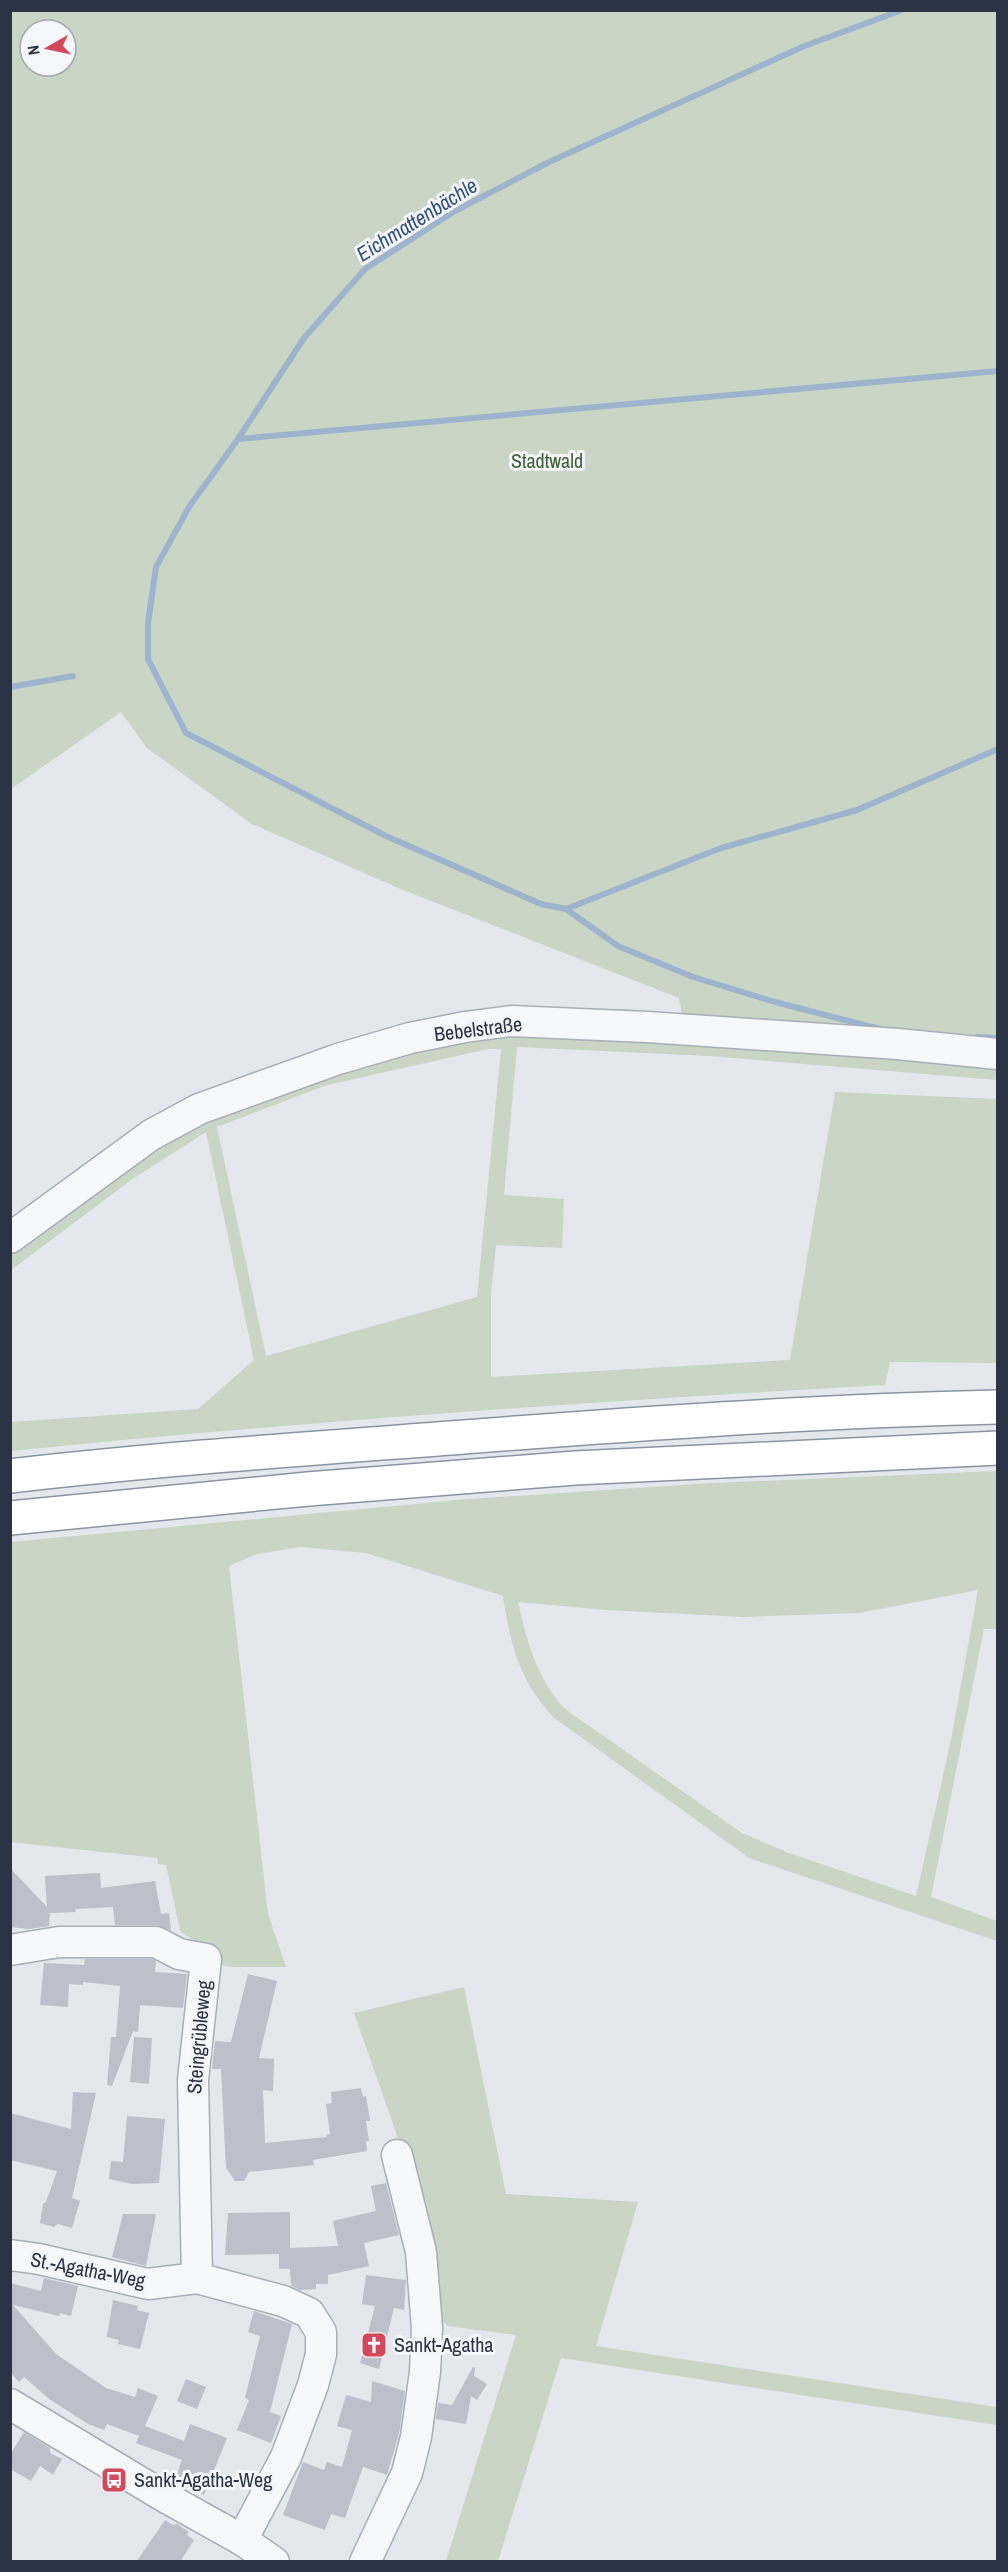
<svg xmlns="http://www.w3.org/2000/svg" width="1008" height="2572" font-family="'Archivo Narrow',sans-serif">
<rect width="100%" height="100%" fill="#e4e7ec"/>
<g fill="#c9d6c5" fill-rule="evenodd">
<path d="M11,11H997V1080L709,1056L517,1047L504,1195L564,1199L562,1248L496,1245L491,1293V1377L790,1360L835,1092L997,1099V1363L890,1362L885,1385C593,1401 301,1422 11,1451V1422L198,1409L254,1360L206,1132L131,1180L11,1270V1219L132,1130L181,1103L252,1072L347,1041L417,1020L473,1011L626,1009L682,1015L679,998L403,890L252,824L147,748L121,712L11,789ZM30,30H66V66H30ZM488,1049H501L477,1297L266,1356L217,1127L327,1085Z"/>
<path d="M997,1471V1629H984L931,1897L997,1921V1941L749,1858L553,1717C519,1680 510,1644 503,1596L366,1553L300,1547L257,1554L229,1566L268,1914L286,1967H232L217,1964C213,1958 210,1951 205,1947C197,1940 185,1937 180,1930L166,1865L158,1864L157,1858L11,1842V1542L468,1499L712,1483ZM978,1590L951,1740L916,1896L789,1853L742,1833L565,1709C537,1679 527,1642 518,1602L606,1610L743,1617L859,1613Z"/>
<polygon points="464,1987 506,2194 638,2202 596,2346 997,2407 997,2425 561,2358 498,2561 446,2561 516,2335 448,2326 439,2318 419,2198 354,2013"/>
</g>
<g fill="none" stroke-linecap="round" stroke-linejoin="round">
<g stroke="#9fb4cc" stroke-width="6">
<polyline points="902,10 802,47 549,162 455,211 365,269 304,338 238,439 189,507 156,567 148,623 148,659 186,733 386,836 541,904 566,909 721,848 857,810 998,749"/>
<polyline points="238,439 998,371"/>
<polyline points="10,687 73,676"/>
<polyline points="566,909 618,946 693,977 775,1002 880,1029"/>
<polyline points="977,1037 998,1038"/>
</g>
</g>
<g fill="#bbc0ca">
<polygon points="10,1868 47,1907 45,1876 100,1873 101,1888 155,1881 161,1914 169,1913 171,1930 156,1925 115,1925 113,1907 75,1909 76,1912 50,1913 49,1926 29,1929 10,1927"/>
<polygon points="85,1959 152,1959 156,1961 155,1972 187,1974 183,2008 140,2005 138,2032 133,2031 112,2086 107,2085 111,2037 116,2037 120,1986 83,1982 83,1985 69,1984 68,2007 40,2005 44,1963 84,1965"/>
<polygon points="248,1974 277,1981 259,2058 274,2059 273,2091 263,2090 265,2143 327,2137 326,2135 330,2134 326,2104 332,2103 331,2092 361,2088 363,2097 366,2096 370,2121 366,2121 369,2141 366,2141 367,2151 313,2160 314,2165 249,2172 244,2181 235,2181 226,2168 221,2069 212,2069 215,2041 231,2042"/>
<polygon points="134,2037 152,2038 149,2084 130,2082"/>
<polygon points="73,2092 96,2093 72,2198 80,2201 72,2228 58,2224 54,2227 40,2223 43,2204 46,2202 57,2171 10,2160 10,2113 71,2129"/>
<polygon points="127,2116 165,2119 159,2183 132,2184 109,2179 111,2161 123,2162"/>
<polygon points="386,2183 399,2235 364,2243 369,2266 328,2275 328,2284 316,2284 316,2289 300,2290 291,2286 290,2269 279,2269 279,2254 225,2255 228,2213 290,2212 290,2248 338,2246 333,2221 376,2211 371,2186"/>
<polygon points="123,2214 156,2214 146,2266 112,2257"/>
<polygon points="366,2275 406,2280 404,2310 394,2308 379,2369 360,2363 375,2306 362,2304"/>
<polygon points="44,2278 78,2286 71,2316 60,2313 59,2316 13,2305 56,2354 106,2388 135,2397 138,2388 158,2396 145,2426 184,2441 190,2424 227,2438 204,2495 174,2482 182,2460 136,2443 139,2436 107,2424 104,2430 88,2424 49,2399 24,2377 19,2382 10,2372 10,2283 41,2291"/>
<polygon points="113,2300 138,2306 137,2310 149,2313 140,2349 118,2344 119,2340 107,2337"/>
<polygon points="254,2311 292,2324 270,2412 281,2416 271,2443 237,2430 249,2400 245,2398 260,2336 248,2332"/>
<polygon points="473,2367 475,2368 474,2376 487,2384 477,2400 471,2396 466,2424 436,2419 438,2403 452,2405"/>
<polygon points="186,2379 206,2387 197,2409 177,2401"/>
<polygon points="372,2381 405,2391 399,2434 387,2475 363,2467 345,2518 331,2514 325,2530 283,2515 303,2462 324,2470 327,2462 342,2467 352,2430 337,2426 346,2395 371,2402"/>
<polygon points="24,2432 50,2448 50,2453 62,2459 53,2475 40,2466 31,2481 10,2469 10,2455"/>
<polygon points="165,2520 173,2525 177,2524 189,2532 187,2535 194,2540 180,2562 136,2562"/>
</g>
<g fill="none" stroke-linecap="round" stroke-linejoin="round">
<g stroke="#a9aeb7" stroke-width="33">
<g id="minor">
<polyline points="10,1238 151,1135 199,1109 338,1059 410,1038 465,1027 511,1021 647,1027 898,1044 998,1054"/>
<polyline points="10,1950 59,1942 156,1942 179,1954 206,1959 193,2080 197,2278"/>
<polyline points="10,2255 39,2259 148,2284 197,2278 283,2301 309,2313 321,2332 321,2354 313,2385 286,2457 242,2540"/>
<polyline points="10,2404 165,2497 242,2540 274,2562"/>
<polyline points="365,2562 407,2473 416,2437 425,2372 427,2328 421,2252 397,2155"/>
</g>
</g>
<g stroke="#8b94a3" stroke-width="36">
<g id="highway">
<path d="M10,1476C157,1459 304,1449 451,1438C633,1424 815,1411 998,1407"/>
<polyline points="10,1518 308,1489 575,1468 998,1448"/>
</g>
</g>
<use href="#minor" stroke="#f7f8fa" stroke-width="30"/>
<use href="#highway" stroke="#fff" stroke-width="33"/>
</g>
<defs>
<g id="church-square" transform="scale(1.35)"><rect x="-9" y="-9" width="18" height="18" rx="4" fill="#d1495b" stroke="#f4f6f9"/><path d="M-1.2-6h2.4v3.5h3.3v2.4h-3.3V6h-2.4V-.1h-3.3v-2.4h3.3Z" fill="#fff"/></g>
<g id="bus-square" transform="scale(1.35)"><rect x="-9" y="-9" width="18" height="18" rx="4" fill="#d1495b" stroke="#f4f6f9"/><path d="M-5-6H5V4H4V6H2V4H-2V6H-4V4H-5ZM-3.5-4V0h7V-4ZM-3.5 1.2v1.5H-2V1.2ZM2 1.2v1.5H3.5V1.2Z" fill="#fff"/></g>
</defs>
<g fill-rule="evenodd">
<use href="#church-square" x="374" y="2345"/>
<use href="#bus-square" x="114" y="2480"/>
</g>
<g text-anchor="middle" stroke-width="6" stroke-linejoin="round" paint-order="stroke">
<g font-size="20" fill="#3f6138" stroke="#f4f6f9">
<text x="547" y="468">Stadtwald</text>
</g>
<g font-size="20" fill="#2b3445" stroke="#f4f6f9">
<text transform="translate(478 1029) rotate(-7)" y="7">Bebelstraße</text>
<text transform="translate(199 2037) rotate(-85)" y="7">Steingrübleweg</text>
<text transform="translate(88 2270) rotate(11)" y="7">St.-Agatha-Weg</text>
</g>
<g font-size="20" fill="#2b3445" stroke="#f4f6f9" text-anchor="start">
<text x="394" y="2352">Sankt-Agatha</text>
<text x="134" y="2487">Sankt-Agatha-Weg</text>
</g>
<g font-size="21" font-style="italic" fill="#34527a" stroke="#f4f6f9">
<text transform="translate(417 220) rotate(-32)" y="7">Eichmattenbächle</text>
</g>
</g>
<rect width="1008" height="2572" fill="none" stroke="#2b3445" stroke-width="24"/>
<g transform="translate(48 48) rotate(261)"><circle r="28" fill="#f4f6f9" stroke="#a4a8b1" stroke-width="1.5"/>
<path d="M0-4.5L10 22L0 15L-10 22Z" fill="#d1495b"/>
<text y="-9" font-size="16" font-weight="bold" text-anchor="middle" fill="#2b3445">N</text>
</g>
</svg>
